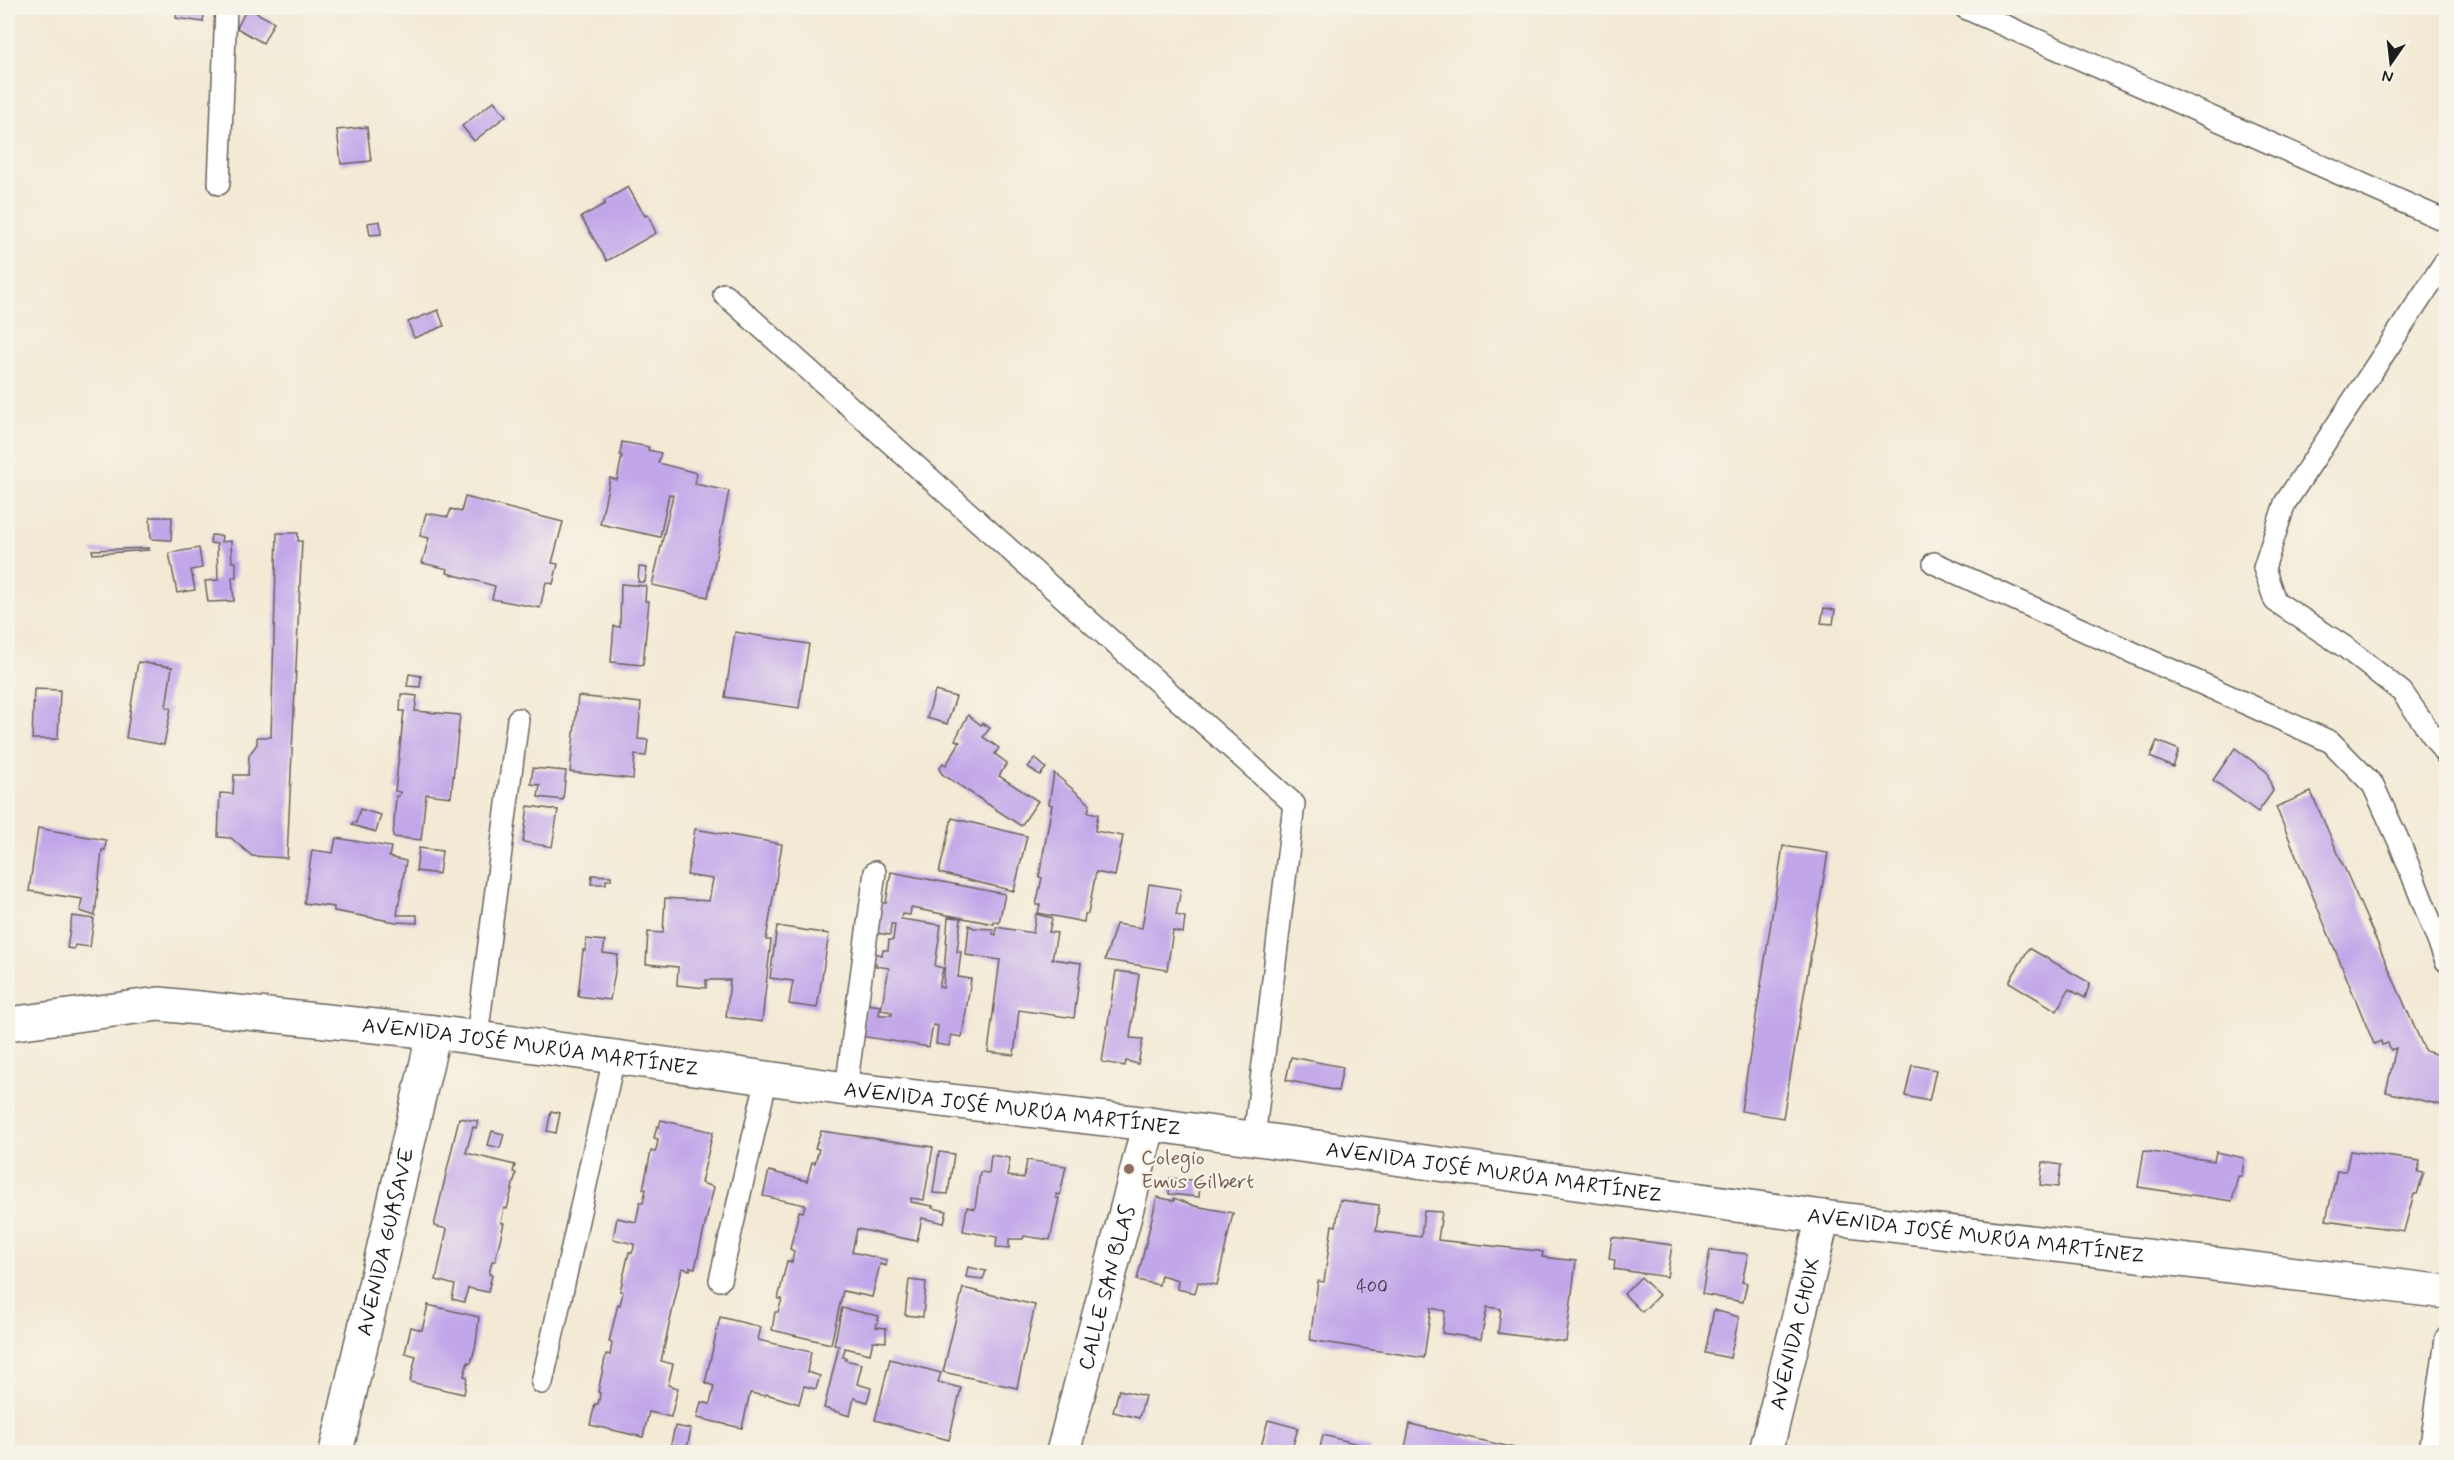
<svg xmlns="http://www.w3.org/2000/svg" width="2454" height="1460" font-family="Mynerve,sans-serif">
<rect width="100%" height="100%" fill="#f7f3e8"/>
<filter id="ink" filterUnits="userSpaceOnUse"><feTurbulence type="fractalNoise" baseFrequency=".0167" numOctaves="2"/><feDisplacementMap in="SourceGraphic" scale="12" xChannelSelector="R" yChannelSelector="G"/><feConvolveMatrix kernelMatrix="1 2 1 2 8 2 1 2 1" color-interpolation-filters="sRGB"/></filter>
<filter id="wash" filterUnits="userSpaceOnUse"><feTurbulence type="fractalNoise" baseFrequency=".008" numOctaves="4" result="noise"/><feDisplacementMap in="SourceGraphic" scale="24" xChannelSelector="R" yChannelSelector="G"/><feGaussianBlur stdDeviation="1.35" result="paint"/><feColorMatrix in="noise" values="0 0 0 0 0 0 0 0 0 0 0 0 0 0 0 0 0 1.4 0 .05"/><feComposite in="paint" operator="in"/></filter>
<g filter="url(#wash)">
<rect width="100%" height="100%" fill="#f3ead5"/>
<g id="blocks">
<g fill="#c1a6e9">
<polygon points="178,8 205,8 203,22 176,18"/>
<polygon points="247,8 274,22 263,43 237,28"/>
<polygon points="494,101 506,116 474,141 462,126"/>
<polygon points="367,127 371,161 341,164 337,130"/>
<polygon points="628,187 645,216 648,215 656,233 607,261 581,217 605,204 604,201"/>
<polygon points="380,221 381,234 370,235 368,223"/>
<polygon points="438,310 444,326 414,338 408,322"/>
<polygon points="622,442 649,447 648,450 661,453 658,463 697,473 695,484 729,491 708,597 652,585 673,495 669,494 660,537 600,524 610,478 617,480 622,456 620,455"/>
<polygon points="465,497 563,522 552,563 558,564 553,584 546,582 540,608 492,599 495,586 447,573 448,569 422,563 429,538 420,536 426,513 448,517 451,509 461,512"/>
<polygon points="150,517 172,517 171,540 151,539"/>
<polygon points="277,533 298,533 298,541 302,541 287,858 252,856 231,838 218,837 220,793 233,794 234,775 248,775 249,755 257,744 257,737 271,737"/>
<polygon points="211,535 222,536 221,542 231,541 232,562 236,562 236,577 232,577 234,601 208,602 205,581 218,580 217,544 210,543"/>
<polygon points="149,548 149,550 93,554 92,550"/>
<polygon points="199,548 202,568 191,570 195,590 177,593 169,553"/>
<polygon points="639,567 647,568 645,582 638,582"/>
<polygon points="621,584 646,586 645,601 649,601 643,665 611,662 614,626 620,627"/>
<polygon points="1824,608 1835,610 1833,624 1821,623"/>
<polygon points="735,632 809,644 799,708 725,697"/>
<polygon points="138,662 172,667 166,707 171,708 164,745 126,738"/>
<polygon points="409,674 421,676 420,687 407,686"/>
<polygon points="34,689 60,690 58,739 32,739"/>
<polygon points="935,691 956,697 947,724 927,718"/>
<polygon points="401,694 417,696 415,711 460,715 451,797 426,794 421,840 393,837 396,796 399,796 400,792 395,791 404,711 400,711"/>
<polygon points="578,696 641,703 638,739 648,740 646,756 635,755 633,779 570,772"/>
<polygon points="968,715 981,725 982,723 990,728 983,737 999,748 995,754 1007,763 999,776 1038,801 1021,826 942,774 939,769 943,763 946,765 960,742 955,740"/>
<polygon points="2157,741 2179,750 2173,767 2150,757"/>
<polygon points="2235,748 2267,772 2273,791 2258,812 2213,780"/>
<polygon points="1035,758 1046,768 1040,775 1028,767"/>
<polygon points="533,768 566,771 563,800 538,797 540,785 531,784"/>
<polygon points="1054,773 1090,804 1088,812 1098,814 1095,831 1123,836 1115,876 1096,872 1088,914 1085,914 1084,922 1038,913 1040,905 1036,905 1042,878 1039,877 1052,805 1049,804"/>
<polygon points="2311,792 2425,1051 2446,1057 2446,1106 2386,1092 2396,1048 2391,1050 2388,1043 2382,1045 2381,1041 2374,1044 2276,807"/>
<polygon points="528,806 558,810 552,847 523,842"/>
<polygon points="360,809 381,815 376,832 352,825 353,822 356,823"/>
<polygon points="952,818 1027,836 1014,891 939,873"/>
<polygon points="38,828 106,840 105,850 102,850 95,916 80,911 82,899 29,891"/>
<polygon points="695,829 782,844 766,940 771,940 762,1022 726,1017 730,980 706,980 706,988 677,985 678,967 646,964 648,932 663,933 665,898 709,901 713,879 687,875"/>
<polygon points="336,838 391,847 389,857 406,861 397,915 417,915 417,923 396,922 334,911 334,907 304,903 312,850 333,853"/>
<polygon points="1783,846 1828,853 1783,1118 1741,1111"/>
<polygon points="419,848 442,851 439,874 416,871"/>
<polygon points="891,872 1005,894 999,923 994,921 994,924 911,908 910,915 902,914 901,919 941,925 935,966 943,968 939,987 943,988 948,917 961,918 957,952 961,952 958,977 971,979 962,1037 951,1035 949,1046 936,1044 938,1026 933,1025 929,1047 860,1036 867,1004 880,1006 879,1015 892,1015 892,1012 881,1010 889,968 876,966 876,963 871,963 873,953 882,955 883,950 888,950 889,940 893,940 895,924 891,924 890,935 876,933 881,902 886,903"/>
<polygon points="592,875 611,876 611,880 606,880 606,884 591,884"/>
<polygon points="1149,884 1181,889 1176,915 1185,917 1183,933 1173,931 1167,970 1105,960 1116,924 1142,928"/>
<polygon points="1036,914 1052,918 1049,932 1057,933 1052,959 1081,963 1074,1018 1019,1010 1014,1055 988,1052 1000,960 966,955 969,925 974,928 993,929 993,934 996,935 996,927 1033,933"/>
<polygon points="72,916 94,919 90,947 75,945 74,949 67,948"/>
<polygon points="777,926 829,934 817,1008 789,1004 793,981 770,978"/>
<polygon points="586,939 605,941 603,953 618,955 610,1000 578,996 583,950 585,951"/>
<polygon points="2029,948 2090,983 2085,998 2069,989 2057,1011 2009,982"/>
<polygon points="1116,971 1139,974 1130,1038 1143,1039 1138,1064 1126,1061 1125,1066 1102,1062"/>
<polygon points="1291,1057 1343,1067 1338,1091 1286,1080"/>
<polygon points="1912,1065 1936,1070 1929,1101 1905,1096"/>
<polygon points="551,1111 560,1113 556,1133 547,1131"/>
<polygon points="459,1118 478,1121 476,1128 473,1127 466,1153 515,1165 513,1172 516,1173 507,1209 504,1208 501,1223 504,1223 495,1261 492,1261 489,1274 492,1275 488,1292 468,1288 464,1302 452,1299 455,1285 436,1280 447,1229 434,1226"/>
<polygon points="661,1120 713,1132 701,1183 714,1187 695,1268 690,1267 690,1270 682,1268 661,1361 673,1364 668,1385 678,1388 671,1417 649,1412 643,1437 590,1425 595,1404 598,1404 599,1400 600,1393 598,1392 606,1354 610,1355 612,1343 609,1342 618,1304 620,1305 623,1292 620,1291 629,1252 632,1253 634,1248 634,1244 613,1239 617,1218 636,1222 640,1202 643,1203 646,1189 643,1189 651,1151 655,1152 657,1146 658,1139 654,1138 657,1126 659,1127"/>
<polygon points="492,1131 504,1134 500,1148 488,1145"/>
<polygon points="821,1131 933,1147 924,1200 911,1198 911,1202 933,1206 932,1208 947,1211 944,1223 922,1218 917,1241 857,1229 852,1252 887,1260 886,1266 880,1264 872,1297 843,1291 831,1344 772,1330 775,1312 778,1312 782,1299 778,1299 787,1261 792,1262 794,1251 790,1249 799,1211 803,1212 805,1205 763,1196 769,1171 807,1181 812,1162 815,1163 819,1149 815,1148"/>
<polygon points="2144,1151 2214,1161 2216,1152 2244,1158 2242,1176 2238,1176 2232,1201 2138,1187"/>
<polygon points="2350,1151 2420,1161 2418,1172 2424,1173 2417,1194 2414,1194 2404,1231 2326,1220 2337,1171 2346,1171"/>
<polygon points="939,1152 954,1154 948,1194 933,1193"/>
<polygon points="991,1155 1010,1158 1007,1176 1024,1178 1027,1160 1066,1166 1060,1195 1056,1194 1056,1198 1059,1198 1050,1240 1024,1236 1023,1239 1009,1239 1009,1248 996,1247 997,1237 963,1231 967,1207 975,1209 980,1172 989,1173"/>
<polygon points="2043,1162 2061,1165 2058,1187 2040,1185"/>
<polygon points="1170,1178 1200,1181 1199,1197 1169,1194"/>
<polygon points="1157,1197 1174,1201 1174,1198 1195,1206 1233,1213 1217,1285 1198,1282 1195,1293 1177,1289 1178,1280 1161,1275 1159,1285 1137,1280"/>
<polygon points="1340,1200 1379,1205 1376,1231 1421,1237 1424,1211 1442,1212 1438,1240 1538,1251 1543,1252 1542,1257 1576,1261 1566,1342 1498,1333 1501,1309 1487,1307 1481,1339 1442,1333 1445,1311 1431,1308 1424,1358 1310,1340 1318,1281 1324,1282 1332,1225 1336,1226"/>
<polygon points="1612,1237 1672,1245 1667,1277 1614,1269 1615,1260 1609,1259"/>
<polygon points="1710,1250 1748,1254 1742,1282 1747,1283 1743,1302 1702,1294"/>
<polygon points="968,1267 986,1271 983,1279 966,1277"/>
<polygon points="1641,1277 1659,1295 1642,1312 1624,1294"/>
<polygon points="909,1280 926,1282 923,1317 905,1315"/>
<polygon points="963,1288 1035,1305 1017,1388 943,1372"/>
<polygon points="428,1305 479,1317 476,1344 471,1363 468,1362 464,1376 467,1377 464,1394 410,1382 416,1356 405,1353 411,1327 422,1330"/>
<polygon points="842,1308 879,1316 876,1327 886,1328 886,1342 873,1341 870,1354 845,1348 843,1357 846,1358 845,1360 862,1364 857,1384 871,1388 867,1402 854,1398 850,1416 824,1408 839,1346 834,1345"/>
<polygon points="1714,1310 1739,1317 1730,1358 1705,1353"/>
<polygon points="720,1317 761,1327 758,1340 811,1352 807,1372 820,1376 816,1389 804,1386 799,1404 766,1394 765,1396 750,1393 742,1428 697,1418 701,1402 710,1404 714,1386 705,1383"/>
<polygon points="890,1359 941,1373 938,1382 961,1388 949,1440 875,1420"/>
<polygon points="1119,1390 1145,1396 1139,1418 1113,1412"/>
<polygon points="1268,1420 1298,1428 1291,1452 1261,1447"/>
<polygon points="1410,1424 1515,1448 1514,1452 1404,1452"/>
<polygon points="675,1426 691,1429 687,1448 671,1444"/>
<polygon points="1323,1435 1370,1447 1369,1452 1319,1452"/>
</g>
</g>
</g>
<g filter="url(#ink)">
<use href="#blocks" fill-opacity="0" stroke="#67645d" stroke-width="1.5"/>
<g fill="none" stroke-linecap="round" stroke-linejoin="round">
<g stroke="#67645d" stroke-width="24">
<g id="lane">
<polyline points="1965,8 2446,221"/>
<polyline points="219,184 226,8"/>
<polyline points="2446,260 2285,503 2264,568 2275,601 2345,647 2402,692 2446,755"/>
<polyline points="724,294 1294,804 1254,1139"/>
<polyline points="1934,563 2331,742 2373,785 2400,844 2446,961"/>
<polyline points="477,1037 518,719"/>
<polyline points="846,1089 875,872"/>
<polyline points="720,1280 767,1077"/>
<polyline points="542,1383 614,1058"/>
<polyline points="2430,1452 2446,1339"/>
</g>
</g>
<g stroke="#67645d" stroke-width="36">
<g id="street">
<path id="s1" d="M336,1452L434,1032"/>
<path id="s2" d="M1063,1452L1149,1124"/>
</g>
</g>
<g stroke="#67645d" stroke-width="36">
<g id="secondary">
<path id="s3" d="M8,1024L159,1004L434,1032L846,1089L1149,1124L1823,1217L2446,1292"/>
<path id="s4" d="M1766,1452L1823,1217"/>
</g>
</g>
<use href="#lane" stroke="#fff" stroke-width="21"/>
<use href="#street" stroke="#fff" stroke-width="33"/>
<use href="#secondary" stroke="#fff" stroke-width="33"/>
</g>
</g>
<circle fill="#8d6e63" stroke="#f7f3e8" stroke-width="2" cx="1129" cy="1169" r="6"/>
<g text-anchor="middle" stroke-width="4.5" stroke-linejoin="round" paint-order="stroke">
<g font-size="18" fill="#453e4f">
<text x="1372" y="1292">400</text>
</g>
<g font-size="21" fill="#1c1c1c" stroke="#f7f3e8">
<text dy="7" stroke="none"><textPath href="#s3" startOffset="526">AVENIDA JOSÉ MURÚA MARTÍNEZ</textPath></text>
<text dy="7" stroke="none"><textPath href="#s3" startOffset="1012">AVENIDA JOSÉ MURÚA MARTÍNEZ</textPath></text>
<text dy="7" stroke="none"><textPath href="#s3" startOffset="1498">AVENIDA JOSÉ MURÚA MARTÍNEZ</textPath></text>
<text dy="7" stroke="none"><textPath href="#s3" startOffset="1984">AVENIDA JOSÉ MURÚA MARTÍNEZ</textPath></text>
<text dy="7" stroke="none"><textPath href="#s1" startOffset="216">AVENIDA GUASAVE</textPath></text>
<text dy="7" stroke="none"><textPath href="#s2" startOffset="170">CALLE SAN BLAS</textPath></text>
<text dy="7" stroke="none"><textPath href="#s4" startOffset="122">AVENIDA CHOIX</textPath></text>
</g>
<g font-size="21" fill="#785e54" stroke="#f7f3e8" text-anchor="start">
<text x="1141" y="1164">Colegio<tspan x="1141" dy="24">Emus Gilbert</tspan></text>
</g>
</g>
<rect width="2454" height="1460" fill="none" stroke="#f7f3e8" stroke-width="30"/>
<g transform="translate(2391 63) rotate(194)" stroke="#f7f3e8" stroke-width="4.5" paint-order="stroke">
<path d="M0-4.5L10 22L0 15L-10 22Z" fill="#1c1c1c"/>
<text y="-9" font-size="16" font-weight="bold" text-anchor="middle" fill="#1c1c1c">N</text>
</g>
</svg>
